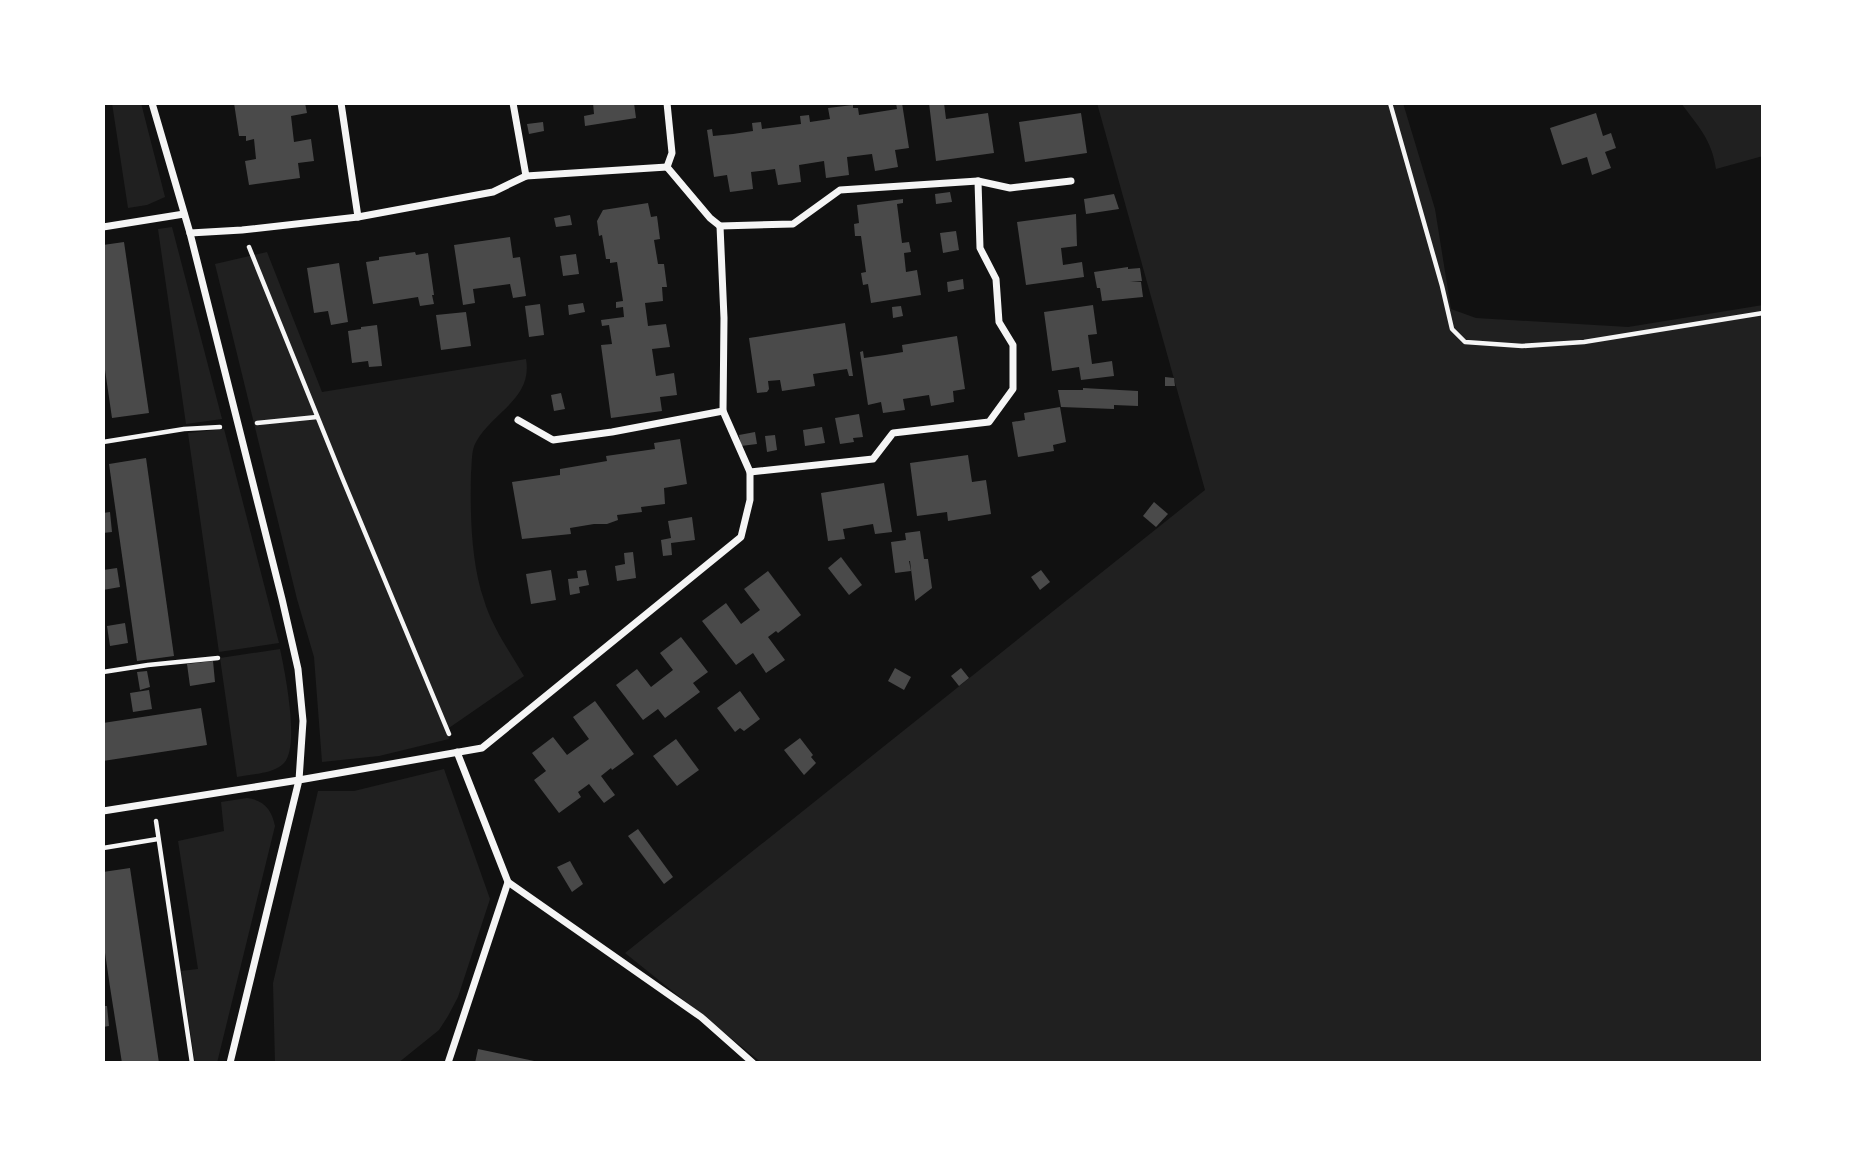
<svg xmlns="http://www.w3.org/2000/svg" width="1866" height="1166" font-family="'Roboto Condensed',sans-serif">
<rect width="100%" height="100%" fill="#111"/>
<g fill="#202020">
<polygon points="112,103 141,103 165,197 147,205 128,208"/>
<polygon points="1097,103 1403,103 1435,209 1451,309 1476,318 1628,327 1763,305 1763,1063 762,1063 625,953 1205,490"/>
<path d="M1681,103H1763V156L1716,169C1712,140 1698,126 1681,103Z"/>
<polygon points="172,227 222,419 186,424 158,229"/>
<path d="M267,252L322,392L526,359C533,399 493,411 476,442C471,450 472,464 471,473C470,513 471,563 484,600C492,627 510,652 524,676L446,730L449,739L379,756L322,762L314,657L297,599L215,264Z"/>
<polygon points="224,429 279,643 219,652 188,433"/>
<path d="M280,649C285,672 300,746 284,763C274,774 251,774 237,777L220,658Z"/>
<polygon points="444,769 490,899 458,997 448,1016 439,1030 398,1063 275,1063 273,983 318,791 354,791"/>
<path d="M247,798C264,800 272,810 275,826L217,1063H195L181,971L198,969L178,841L224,831L221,802Z"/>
</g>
<g fill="#4a4a4a">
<polygon points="234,103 305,103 307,113 291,116 294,142 311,139 314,161 298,163 300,178 249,185 245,161 256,159 254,139 246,141 246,136 239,136"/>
<polygon points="593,103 634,103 636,118 585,126 584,116 594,114"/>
<polygon points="896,103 902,103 909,148 895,150 898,167 875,171 872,154 847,157 849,175 826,178 824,161 799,165 801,182 778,185 775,169 751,172 753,189 730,192 727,175 714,177 707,130 712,129 713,136 733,134 753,131 752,123 761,122 762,129 801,124 800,116 809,115 810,122 830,119 828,108 853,105 853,108 858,108 859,115 897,109"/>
<polygon points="929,103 944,103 946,119 988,113 994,153 936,161"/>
<polygon points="1081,113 1087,153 1025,162 1019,122"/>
<polygon points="1596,113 1603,136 1611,133 1616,148 1605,152 1611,168 1592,175 1587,157 1562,165 1550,128"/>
<polygon points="543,122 544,131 529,134 527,124"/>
<polygon points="950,192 952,202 936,204 935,194"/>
<polygon points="1114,194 1119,209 1086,214 1084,199"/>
<polygon points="903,199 903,203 897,204 902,243 909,242 911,252 904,253 906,272 917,270 921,295 871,303 868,284 863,285 861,273 866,272 861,236 855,236 854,224 859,223 857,205"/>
<polygon points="648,203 651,217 657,216 660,239 654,240 658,264 664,264 667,287 662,287 663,301 645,303 648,326 666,324 670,347 652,349 656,376 674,373 677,395 660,397 662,411 611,418 601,345 612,344 609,325 602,326 601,320 624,317 623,307 616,308 616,302 623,301 617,262 610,263 610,259 606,259 602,235 599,236 597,221 603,210"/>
<polygon points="1076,214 1077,246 1061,248 1063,265 1082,262 1084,277 1026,285 1017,222"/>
<polygon points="570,215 572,225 556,227 554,218"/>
<polygon points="956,231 959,250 943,253 940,233"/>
<polygon points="510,237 513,258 520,257 526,296 513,298 510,284 473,289 475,303 463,305 454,245"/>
<polygon points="124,242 149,413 112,418 103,356 103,245"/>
<polygon points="415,252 416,255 428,253 434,295 432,295 434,304 420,306 418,297 373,304 366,262 379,260 379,257"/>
<polygon points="576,254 579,274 563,276 560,256"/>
<polygon points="339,263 348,322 331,325 328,311 314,313 307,268"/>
<polygon points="1128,267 1128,269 1140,268 1142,281 1130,282 1141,282 1143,297 1102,301 1100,288 1097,288 1094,272"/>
<polygon points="963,279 964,289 948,292 947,282"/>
<polygon points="583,303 585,312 569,315 568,305"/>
<polygon points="540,304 544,335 529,337 525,306"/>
<polygon points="1093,305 1097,334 1088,335 1092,364 1112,361 1114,376 1081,380 1079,367 1052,371 1044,312"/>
<polygon points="901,306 903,316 893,318 892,307"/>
<polygon points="466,312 471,346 441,350 436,315"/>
<polygon points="845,323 853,376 849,376 847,369 813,374 815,386 782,391 780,380 768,381 769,389 767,392 757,393 749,338"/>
<polygon points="377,325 382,366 369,367 368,361 352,363 348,331 361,329 361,327"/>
<polygon points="957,336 965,389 953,391 954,402 931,406 929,395 903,399 905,410 883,413 881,402 868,405 860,352 863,351 864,358 885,355 903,352 902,345"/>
<polygon points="1165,377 1174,378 1175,386 1165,386"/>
<polygon points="1083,388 1138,391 1138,406 1114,405 1114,409 1061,407 1058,390 1083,390"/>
<polygon points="561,393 565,409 554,411 551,395"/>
<polygon points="1060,407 1066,442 1053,445 1054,451 1018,457 1012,422 1025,420 1024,413"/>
<polygon points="859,414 863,437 853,438 854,442 840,444 835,418"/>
<polygon points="822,427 825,443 805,446 803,430"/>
<polygon points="755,432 757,444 741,446 739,435"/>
<polygon points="775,435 777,450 767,452 765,436"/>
<polygon points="680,439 687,484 664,488 665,504 641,507 642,512 617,515 618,520 607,524 594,524 570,528 571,534 522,539 512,482 560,475 560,469 607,461 606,456 655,449 654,443"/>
<polygon points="968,455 972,482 986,480 991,514 948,521 947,512 917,516 910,463"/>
<polygon points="146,458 174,656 137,661 109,464"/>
<polygon points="884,483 892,532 875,534 873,524 843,529 845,539 828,541 821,493"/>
<polygon points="1154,502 1168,514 1156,527 1143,516"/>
<polygon points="110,512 112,532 103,533 103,513"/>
<polygon points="692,517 695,540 671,543 672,555 663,556 661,540 671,538 668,521"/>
<polygon points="920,531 924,559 928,559 932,588 915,601 910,561 909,561 911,571 895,573 891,542 906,540 905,533"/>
<polygon points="633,552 636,578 617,581 615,566 625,564 624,553"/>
<polygon points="841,557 862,585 849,595 828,568"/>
<polygon points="117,568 120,587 103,590 103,570"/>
<polygon points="551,570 556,600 531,604 526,574"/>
<polygon points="586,570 589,585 579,587 580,593 570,595 568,579 578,578 577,571"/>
<polygon points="1041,570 1050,582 1040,590 1031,577"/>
<polygon points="768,571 801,615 778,633 776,631 768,637 785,660 766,673 753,653 736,665 702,621 726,603 741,624 760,610 744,589"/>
<polygon points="125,623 128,643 110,646 107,626"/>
<polygon points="681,637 708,672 693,683 700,692 665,718 658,709 643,720 616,685 637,669 651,687 673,670 660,653"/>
<polygon points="213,661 215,682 190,686 187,664"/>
<polygon points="895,668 911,677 904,690 888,681"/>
<polygon points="961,668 969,678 959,686 951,676"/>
<polygon points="147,671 150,687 140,690 137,672"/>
<polygon points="149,690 152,709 133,712 130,693"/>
<polygon points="740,691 760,719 744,731 740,728 735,732 717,708"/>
<polygon points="595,701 634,754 612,770 611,768 601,776 615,795 604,803 589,784 578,792 581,797 559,813 534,780 546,771 532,753 553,737 567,755 589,739 573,717"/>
<polygon points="201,708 207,745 103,761 103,723"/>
<polygon points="800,738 813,755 811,757 816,763 804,775 784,750"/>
<polygon points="676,739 699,770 677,786 653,756"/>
<polygon points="638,829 673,877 664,884 628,836"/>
<polygon points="570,861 583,884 572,892 557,867"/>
<polygon points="130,868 147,981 159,1063 122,1063 110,987 103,939 103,872"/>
<polygon points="103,1006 107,1006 109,1026 103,1027"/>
<polygon points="478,1049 539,1062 538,1063 475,1063"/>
</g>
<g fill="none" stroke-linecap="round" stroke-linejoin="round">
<g stroke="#f5f5f5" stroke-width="4.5">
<polyline points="1390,103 1442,286 1452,329 1465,342 1522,346 1584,342 1763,313"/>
<polyline points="249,247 341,475 449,734"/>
<polyline points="257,423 317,417"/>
<polyline points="103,442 184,429 220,427"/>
<polyline points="103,672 148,665 218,658"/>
<polyline points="156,821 192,1063"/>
<polyline points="103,848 158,839"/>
</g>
<g stroke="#f5f5f5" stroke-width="7">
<polyline points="341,103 358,217"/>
<polyline points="513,103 526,176 667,167"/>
<polyline points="667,167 710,218 720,226 793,224 840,190 978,181 1010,188 1071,181"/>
<polyline points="667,167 672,153 667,103"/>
<polyline points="103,227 184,214"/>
<polyline points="190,233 242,230 358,217 493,192 526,176"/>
<polyline points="518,420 553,440 612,432 723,411"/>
<polyline points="750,472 873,459 893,433 989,422 1013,389 1013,345 999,322 996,279 980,248 978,181"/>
<polyline points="457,752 508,882 701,1017 753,1063"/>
<polyline points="103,811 299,780 303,721 298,669 282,599 190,233 152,103"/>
<polyline points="230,1063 299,780 482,748 741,537 750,500 750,472 723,411 724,318 720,226"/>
<polyline points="448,1063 508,882"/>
</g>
</g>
<rect width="1866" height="1166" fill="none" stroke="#ffffff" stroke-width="210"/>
</svg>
